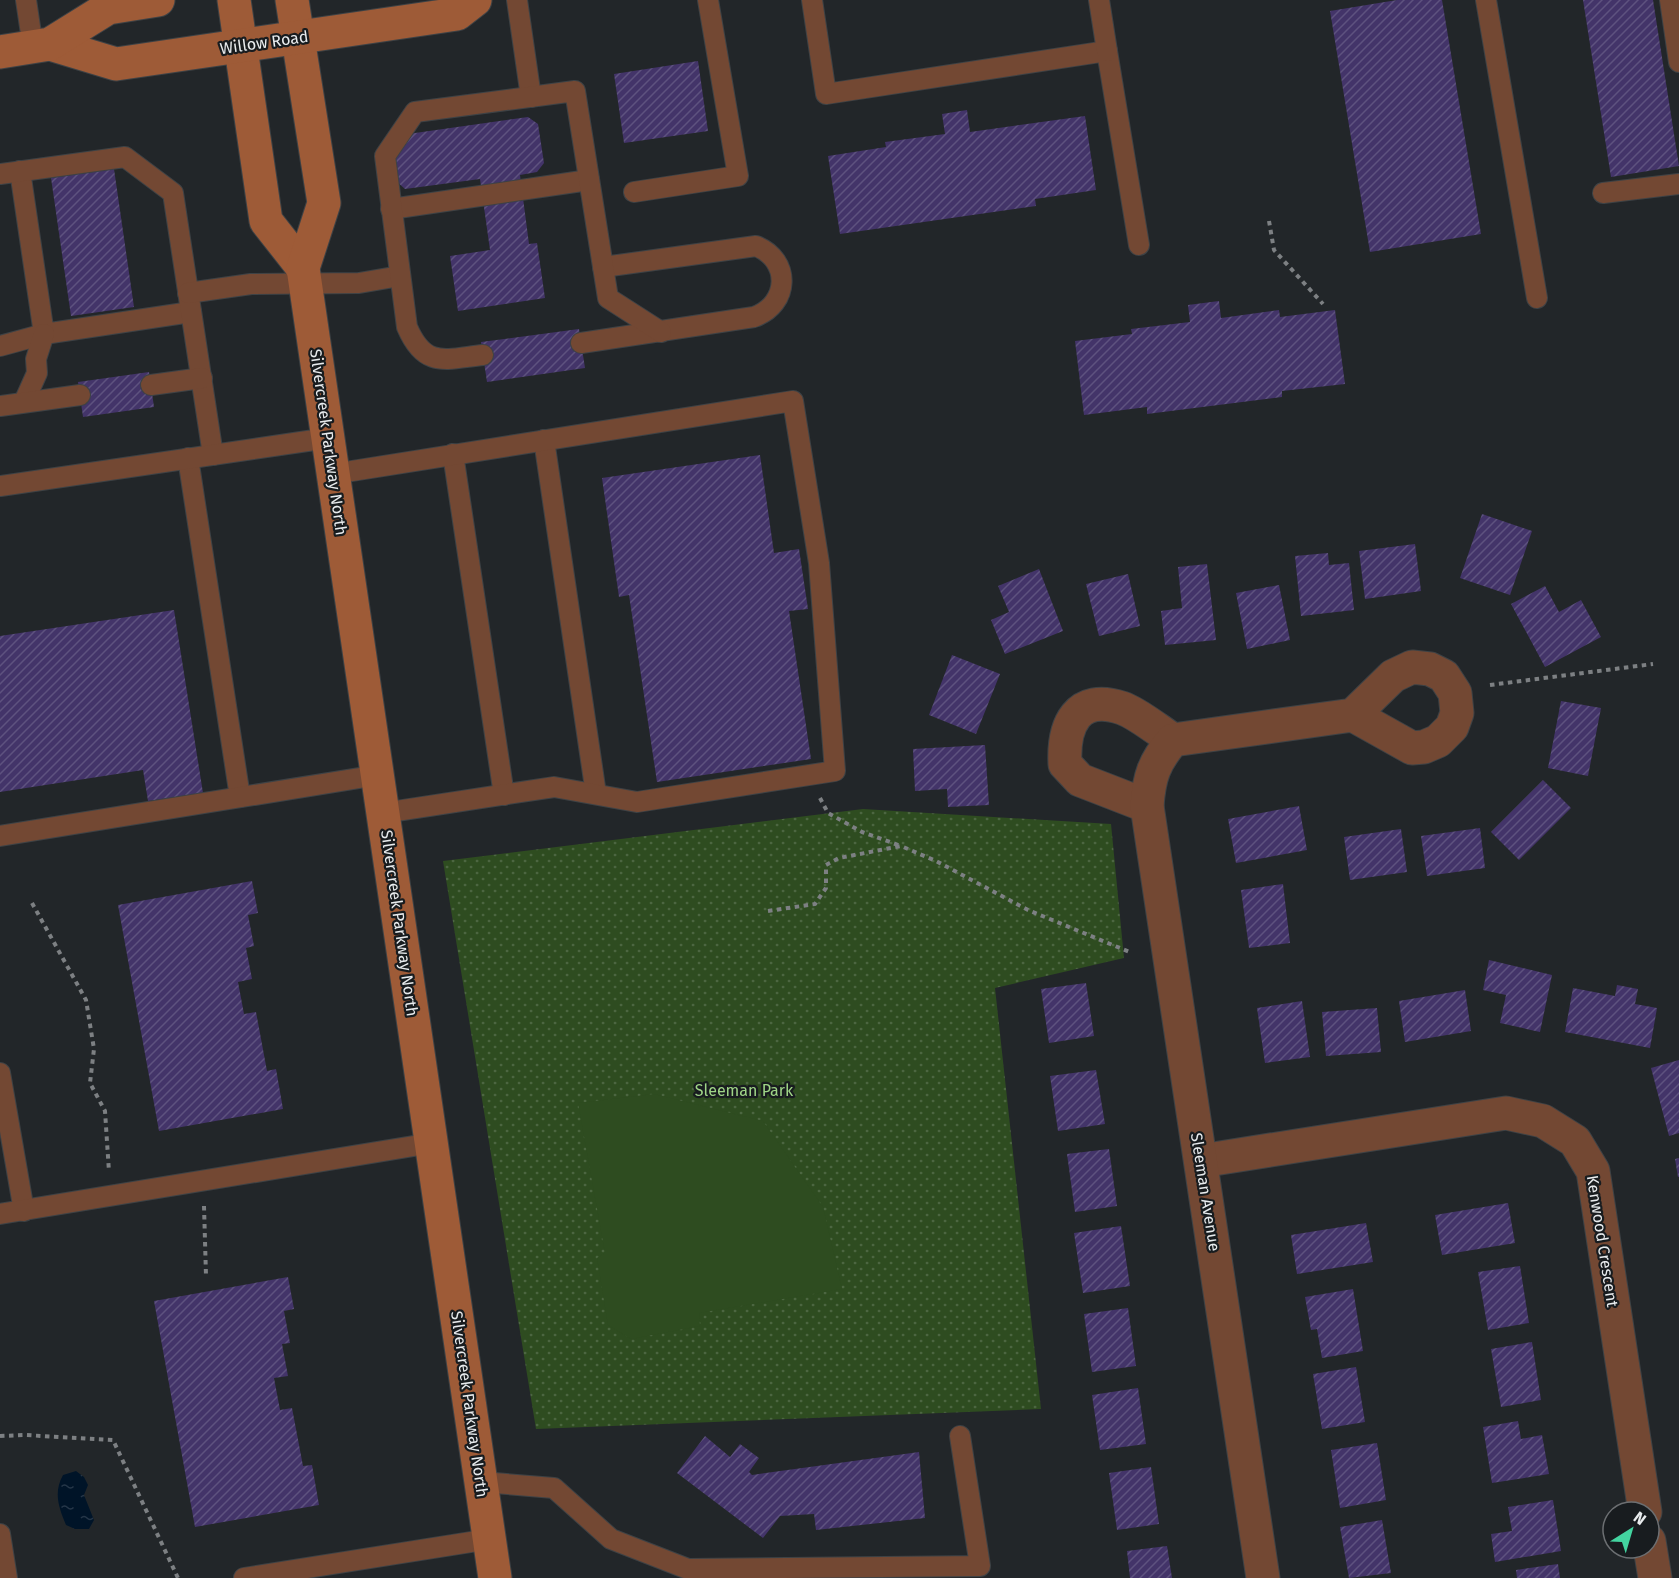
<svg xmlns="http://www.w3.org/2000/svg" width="1679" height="1578" font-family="'Fira Sans',sans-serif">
<defs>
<pattern id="park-dots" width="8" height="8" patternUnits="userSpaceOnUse" patternTransform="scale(1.5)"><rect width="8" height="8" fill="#2e4c20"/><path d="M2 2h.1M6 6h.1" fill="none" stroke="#4c6641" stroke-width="1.8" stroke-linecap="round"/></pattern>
<pattern id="water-ripples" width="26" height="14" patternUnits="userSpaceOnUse" patternTransform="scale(1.5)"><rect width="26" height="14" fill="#001428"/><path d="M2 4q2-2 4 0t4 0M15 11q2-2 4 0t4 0" fill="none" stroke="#253648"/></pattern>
<pattern id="building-hatch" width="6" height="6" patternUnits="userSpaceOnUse" patternTransform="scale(1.5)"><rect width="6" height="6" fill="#433469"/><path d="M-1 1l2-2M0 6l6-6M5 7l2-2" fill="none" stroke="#5e527f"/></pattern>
</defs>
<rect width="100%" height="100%" fill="#222629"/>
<polygon fill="url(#park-dots)" points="863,809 1111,824 1124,958 995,988 1041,1409 536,1429 443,861"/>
<polygon fill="#2e4c20" points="654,1094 763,1121 823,1207 842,1289 699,1313 700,1326 631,1339 608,1325 597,1258 605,1253 578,1103"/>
<path fill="url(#water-ripples)" d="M76,1471L84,1477L88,1485L84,1495L94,1520L89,1529H75L66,1525C59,1508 53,1493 63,1475Z"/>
<g fill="url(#building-hatch)">
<polygon points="1397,0 1442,0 1481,234 1370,252 1330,11"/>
<polygon points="1583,0 1653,0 1679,166 1611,177"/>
<polygon points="698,61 708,131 624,143 614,74"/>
<polygon points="967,110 970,132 1085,116 1096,190 1035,199 1036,206 840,234 828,156 886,147 885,142 945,134 942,114"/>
<polygon points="528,117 538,124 544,163 537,172 520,175 529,244 537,243 545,298 458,311 450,256 490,250 480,179 405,189 396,181 391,150 401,135"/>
<polygon points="114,169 134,307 71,316 51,178"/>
<polygon points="1219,301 1221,318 1279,310 1280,317 1335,310 1345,384 1282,391 1282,397 1147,414 1147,407 1084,415 1075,341 1132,334 1131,329 1190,322 1188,305"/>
<polygon points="579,329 585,368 487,382 481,342"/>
<polygon points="149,372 154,407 83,417 78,382"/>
<polygon points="760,455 774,553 799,549 808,609 789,611 811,759 657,782 629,595 619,597 602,478"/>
<polygon points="1482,514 1532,531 1510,595 1460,578"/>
<polygon points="1415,544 1421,591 1365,599 1359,551"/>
<polygon points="1328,553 1329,565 1349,563 1354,610 1301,616 1295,556"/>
<polygon points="1207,564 1216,640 1165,645 1161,611 1182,608 1178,567"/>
<polygon points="1039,569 1063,631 1005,654 991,620 1009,612 998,586"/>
<polygon points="1128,574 1140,626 1099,636 1086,584"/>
<polygon points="1279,585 1290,640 1247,649 1236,593"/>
<polygon points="1545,586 1559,612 1581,600 1601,637 1545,667 1511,604"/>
<polygon points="174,610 203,793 148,801 143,770 0,792 0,636"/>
<polygon points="952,655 1000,674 976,734 929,715"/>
<polygon points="1561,701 1601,708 1588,776 1548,768"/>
<polygon points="985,745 989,805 948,807 947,789 915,791 913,749"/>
<polygon points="1543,780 1571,808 1519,860 1491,832"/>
<polygon points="1299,806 1307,850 1236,863 1228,819"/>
<polygon points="1480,828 1485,868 1427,876 1421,836"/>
<polygon points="1401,829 1407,872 1350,880 1344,837"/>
<polygon points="252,881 258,913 248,915 254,946 246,948 252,979 238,982 244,1014 256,1012 267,1071 276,1069 283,1109 159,1131 118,905"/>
<polygon points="1283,884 1290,943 1249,948 1241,890"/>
<polygon points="1489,960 1552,975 1540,1032 1500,1023 1506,995 1483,990"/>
<polygon points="1086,983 1094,1036 1049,1043 1041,989"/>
<polygon points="1617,985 1638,989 1635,1004 1657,1008 1650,1048 1565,1032 1573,988 1615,996"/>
<polygon points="1465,990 1471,1031 1405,1042 1399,1001"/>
<polygon points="1302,1001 1310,1057 1265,1063 1257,1008"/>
<polygon points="1377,1008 1381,1052 1326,1056 1322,1012"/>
<polygon points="1679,1060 1679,1133 1669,1136 1651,1068"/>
<polygon points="1096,1070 1105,1124 1058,1131 1050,1076"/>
<polygon points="1109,1149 1117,1206 1075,1212 1067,1154"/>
<polygon points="1679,1158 1679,1177 1678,1177 1675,1159"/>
<polygon points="1508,1203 1515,1243 1442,1255 1435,1215"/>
<polygon points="1366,1223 1373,1262 1297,1274 1291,1235"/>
<polygon points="1121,1226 1130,1286 1083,1293 1074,1233"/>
<polygon points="1520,1266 1529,1323 1488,1330 1478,1272"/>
<polygon points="288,1277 294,1309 284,1311 290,1343 282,1344 288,1376 274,1378 280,1410 292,1408 303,1466 312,1465 319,1505 195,1527 154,1301"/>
<polygon points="1353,1289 1363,1351 1322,1358 1317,1329 1311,1330 1305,1297"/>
<polygon points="1128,1308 1136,1366 1092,1372 1084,1314"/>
<polygon points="1532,1342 1541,1400 1501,1407 1491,1349"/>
<polygon points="1356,1367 1365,1422 1322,1429 1313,1374"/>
<polygon points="1138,1388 1146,1444 1100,1450 1092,1395"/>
<polygon points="1518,1421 1521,1439 1542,1435 1549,1474 1492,1483 1483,1427"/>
<polygon points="705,1436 730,1457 740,1444 759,1458 749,1472 752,1475 919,1452 925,1518 816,1530 814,1514 780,1516 763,1538 677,1473"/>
<polygon points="1377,1443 1386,1500 1340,1508 1331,1450"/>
<polygon points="1151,1467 1159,1524 1117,1530 1109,1473"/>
<polygon points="1553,1500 1561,1551 1495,1562 1491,1534 1512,1531 1508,1507"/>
<polygon points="1382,1520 1391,1573 1349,1578 1340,1527"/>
<polygon points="1167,1546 1172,1578 1130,1578 1127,1551"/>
<polygon points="1558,1564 1560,1578 1517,1578 1516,1570"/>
</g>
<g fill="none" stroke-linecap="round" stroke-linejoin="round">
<g stroke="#3e4245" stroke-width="22">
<g id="service">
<polyline points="26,0 33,47"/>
<polyline points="517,0 531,97"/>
<polyline points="812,0 826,94 1107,51 1139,245"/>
<polyline points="1099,0 1107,51"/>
<polyline points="1486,0 1537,298"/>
<polyline points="1670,0 1679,62"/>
<polyline points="20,171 44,334 191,312"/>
<polyline points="0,174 125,157 173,193 213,455"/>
<polyline points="634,192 738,176 708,0"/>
<polyline points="1603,193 1679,184"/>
<polyline points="391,209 589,180"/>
<polyline points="188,293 251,284 359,283 400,276"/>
<path d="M581,343L754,317C790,304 791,260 756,246L603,267"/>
<polyline points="0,346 44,334"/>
<path d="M483,355C445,359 425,369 407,327L385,156L415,112L575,91L608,298L661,332"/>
<polyline points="151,385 202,378"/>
<polyline points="24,402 37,373 36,359 44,334"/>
<polyline points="0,406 80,395"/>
<polyline points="544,440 596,794"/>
<polyline points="453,454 504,795"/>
<polyline points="188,458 240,797"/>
<polyline points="333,474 793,401 819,563 835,771 637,802 554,787 383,813"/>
<polyline points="0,486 328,438"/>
<polyline points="0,836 378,775"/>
<polyline points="0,1073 24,1211"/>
<polyline points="0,1214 432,1143"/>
<polyline points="482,1482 554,1488 611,1539 688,1569 980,1566 960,1436"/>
<polyline points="0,1534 7,1578"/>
<polyline points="244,1578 490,1539"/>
</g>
</g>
<g stroke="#3e4245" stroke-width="35">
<g id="minor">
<path d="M1147,806L1080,780L1065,764C1063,725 1077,693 1122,708C1137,713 1159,731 1173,740"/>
<polyline points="1201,1161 1506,1113 1543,1121 1575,1141 1593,1171 1645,1512"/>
<polyline points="1649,1541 1655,1578"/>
<path d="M1263,1578L1147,806C1149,777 1154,762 1173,740L1353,715L1393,676L1412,667L1430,669L1444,676L1455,693L1457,713L1452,727L1438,741L1424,747L1412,748L1353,715"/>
</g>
</g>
<g stroke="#3e4245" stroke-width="35">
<g id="secondary">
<polyline points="234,0 266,221 303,268"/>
<polyline points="292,0 324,203 303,268 495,1578"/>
<polyline points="50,44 116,64 457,14 475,0"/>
<polyline points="0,52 50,44 108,8 158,0"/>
</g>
</g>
<g stroke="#7d8083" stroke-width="4" stroke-dasharray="4.5 4.5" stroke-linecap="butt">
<polyline points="1269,221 1274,250 1323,304"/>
<polyline points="1490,685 1653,664"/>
<polyline points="820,798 828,813 862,832 901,846"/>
<polyline points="32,903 86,1000 94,1049 90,1083 105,1111 109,1172"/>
<polyline points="768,911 815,904 826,888 826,865 839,858 901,846 936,861 1028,910 1132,953"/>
<polyline points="204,1206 206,1276"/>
<polyline points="0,1436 25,1435 113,1440 178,1578"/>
</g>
<use href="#service" stroke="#734833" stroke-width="20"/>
<use href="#minor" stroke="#734833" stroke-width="33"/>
<use href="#secondary" stroke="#9e5b37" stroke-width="33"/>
</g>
<g text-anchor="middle" stroke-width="4.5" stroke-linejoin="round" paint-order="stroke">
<g font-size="16" fill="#e9ecee" stroke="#181c1f">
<text transform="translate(264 42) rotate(-8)" y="6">Willow Road</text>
<text transform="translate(329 442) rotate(82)" y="6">Silvercreek Parkway North</text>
<text transform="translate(400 923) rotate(82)" y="6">Silvercreek Parkway North</text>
<text transform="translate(1206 1192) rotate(81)" y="6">Sleeman Avenue</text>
<text transform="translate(1603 1241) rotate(81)" y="6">Kenwood Crescent</text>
<text transform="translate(470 1404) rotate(82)" y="6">Silvercreek Parkway North</text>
</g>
<g font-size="16" fill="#9fd587" stroke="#181c1f">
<text x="744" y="1096">Sleeman Park</text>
</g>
</g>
<g transform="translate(1631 1530) rotate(37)"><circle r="28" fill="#181c1f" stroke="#6c6f72" stroke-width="1.5"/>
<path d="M0-4.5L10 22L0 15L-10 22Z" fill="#43d4a0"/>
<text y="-9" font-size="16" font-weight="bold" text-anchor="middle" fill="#e9ecee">N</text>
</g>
</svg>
